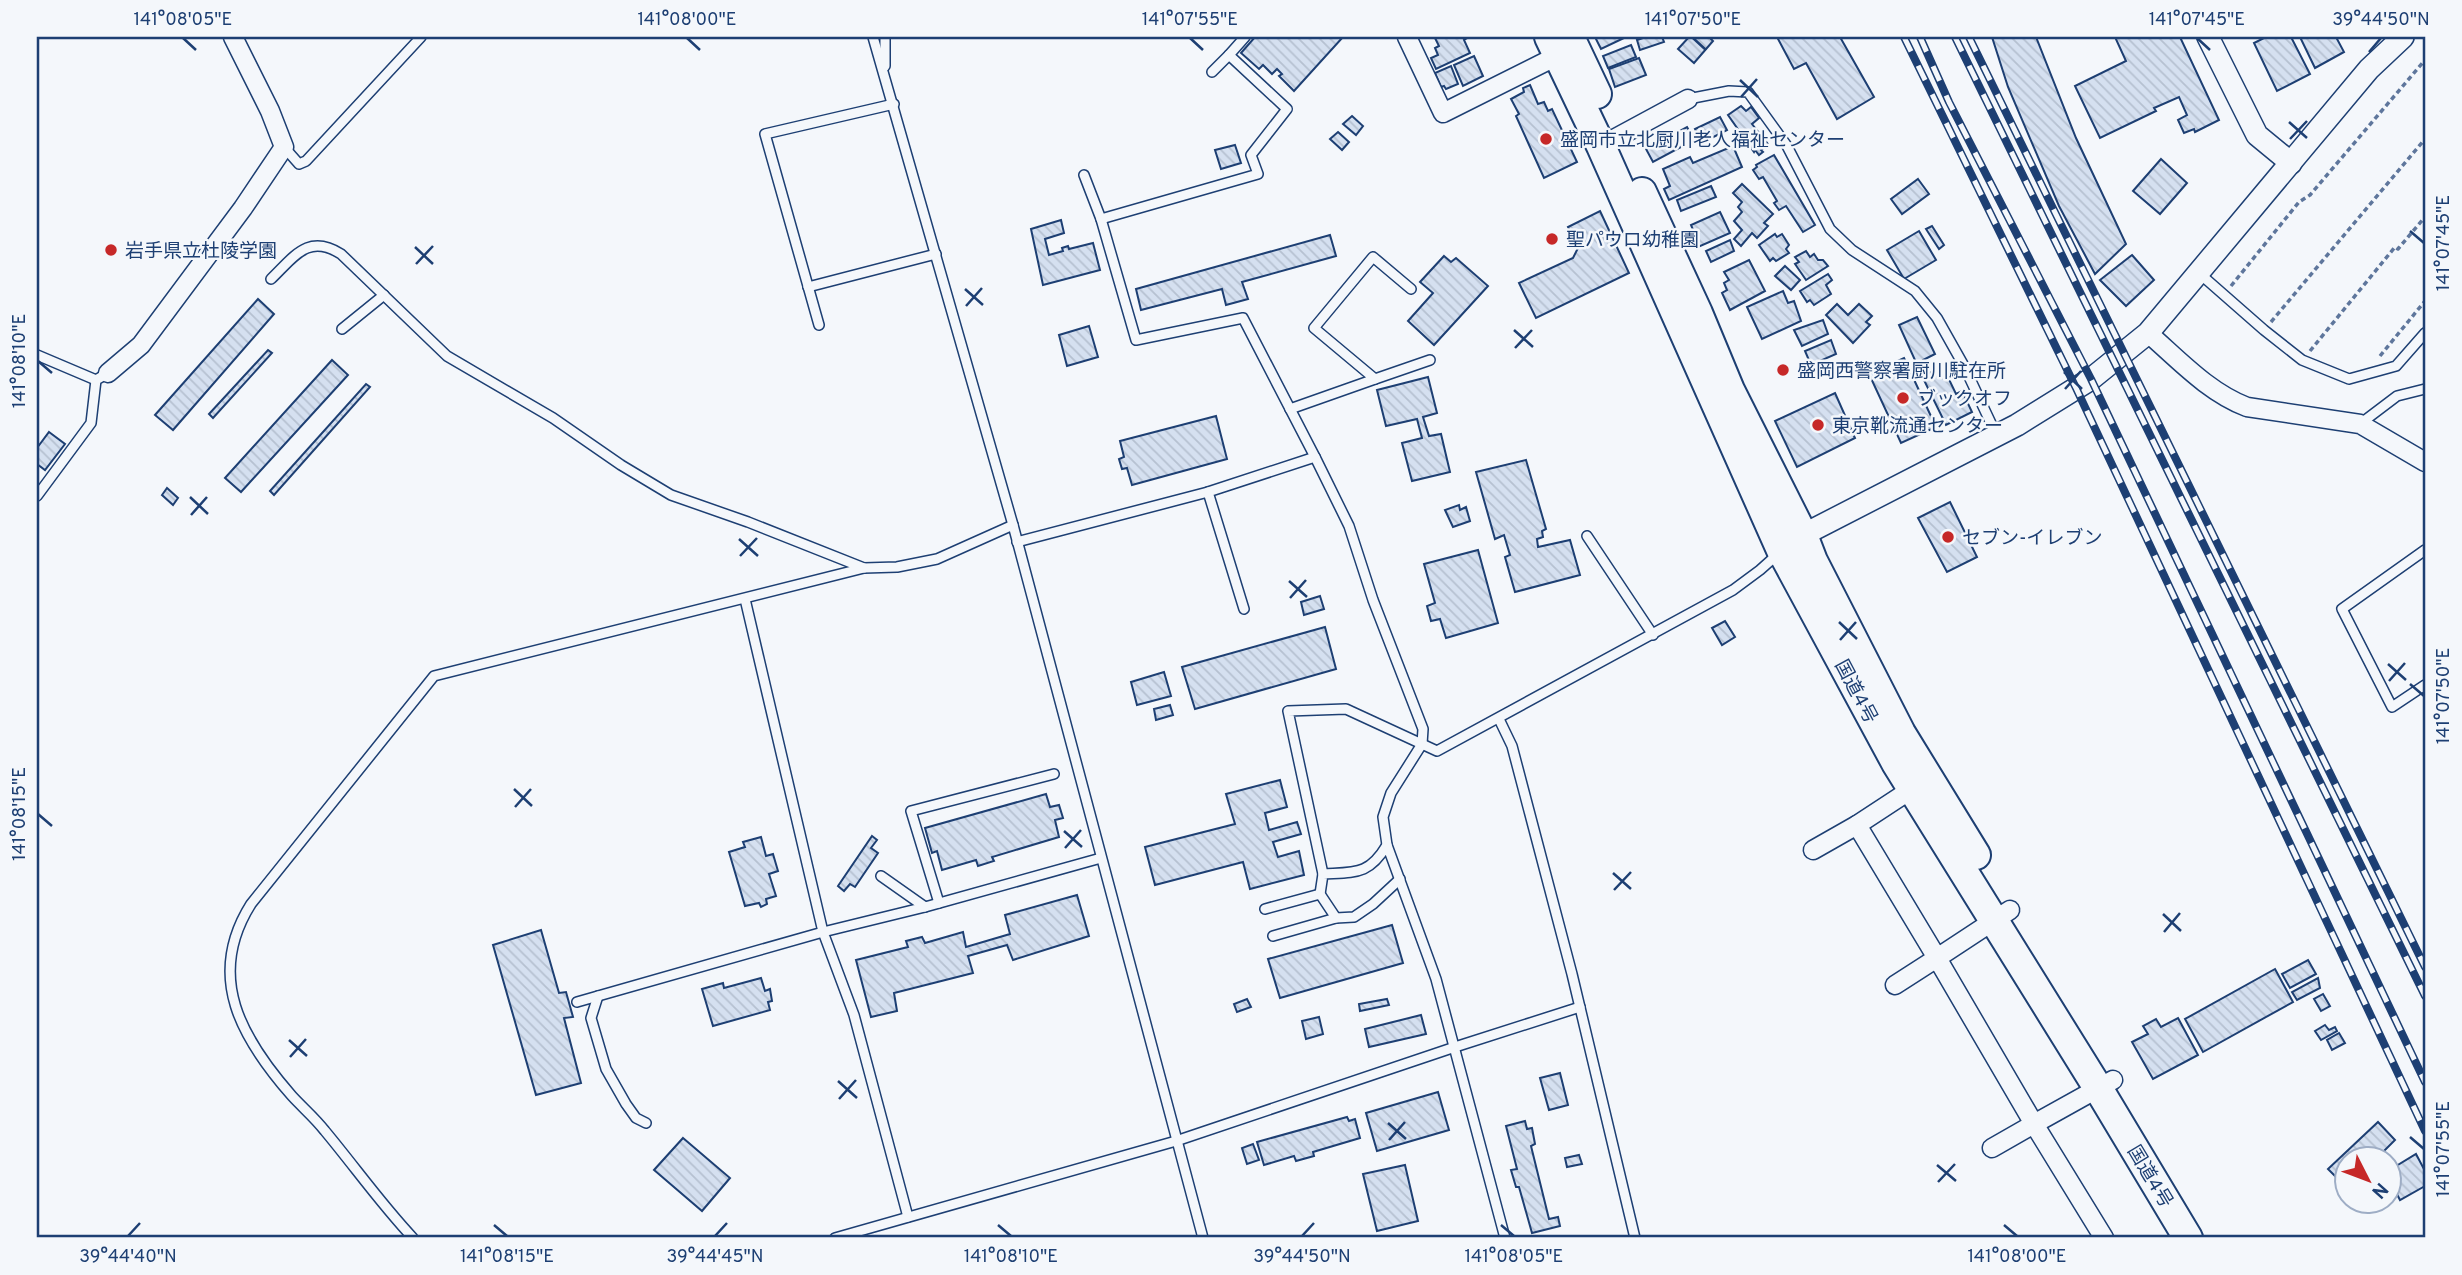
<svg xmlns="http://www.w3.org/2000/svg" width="2462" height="1275" font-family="Overpass,'Noto Sans JP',sans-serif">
<defs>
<pattern id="building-back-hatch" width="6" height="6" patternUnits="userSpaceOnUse" patternTransform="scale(1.75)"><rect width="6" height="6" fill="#d5e0f0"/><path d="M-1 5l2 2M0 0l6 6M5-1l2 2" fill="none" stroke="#b6c1d1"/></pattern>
</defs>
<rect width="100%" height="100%" fill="#f4f7fb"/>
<g fill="url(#building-back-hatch)" stroke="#1d3f73" stroke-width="2">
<polygon points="1255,37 1343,37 1294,91 1279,76 1282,74 1277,69 1272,74 1263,65 1259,69 1241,53"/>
<polygon points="1438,37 1469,37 1464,40 1470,53 1436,69 1431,58 1438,55 1435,48 1439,46 1435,38"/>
<polygon points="1595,37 1626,37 1601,49"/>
<polygon points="1646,37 1662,37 1664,42 1640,50 1637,40"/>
<polygon points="1689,37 1709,37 1713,41 1694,63 1678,49"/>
<polygon points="1777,37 1840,37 1874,97 1837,119 1806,63 1794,69"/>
<polygon points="1992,37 2036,37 2076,138 2126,244 2095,274 2059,206 2008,87"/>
<polygon points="2115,37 2180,37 2219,120 2195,132 2194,129 2184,133 2178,120 2187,115 2179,97 2154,108 2156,111 2100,138 2075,86 2126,61"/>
<polygon points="2266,37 2291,37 2310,74 2277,91 2254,43"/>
<polygon points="2300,37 2336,37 2344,52 2315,68"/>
<polygon points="1631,45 1636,57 1608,68 1603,56"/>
<polygon points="1474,56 1483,76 1463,86 1454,65"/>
<polygon points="1639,58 1646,75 1615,87 1609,69"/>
<polygon points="1451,66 1458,84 1446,89 1444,86 1441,87 1435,73"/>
<polygon points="1530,85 1538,104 1544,102 1548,111 1552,109 1577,162 1544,178 1516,116 1519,114 1511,99 1524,92 1523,88"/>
<polygon points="1741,106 1746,111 1751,107 1759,118 1752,124 1768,144 1761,150 1763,152 1759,155 1755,150 1754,152 1728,115"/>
<polygon points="1352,116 1363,126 1356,135 1343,124"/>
<polygon points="1720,117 1727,130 1702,143 1695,129"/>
<polygon points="1687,127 1694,140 1653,162 1646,149"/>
<polygon points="1338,132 1349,142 1342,150 1330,139"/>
<polygon points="1235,145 1241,163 1221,169 1215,150"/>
<polygon points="1733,146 1742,167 1669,200 1664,189 1670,186 1663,169 1690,157 1693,163"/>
<polygon points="1774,155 1815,225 1803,232 1786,206 1779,210 1774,203 1777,201 1763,177 1759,179 1753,170 1757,167 1756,165"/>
<polygon points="2161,159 2187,183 2160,214 2133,191"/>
<polygon points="1918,179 1929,194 1902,214 1891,199"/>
<polygon points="1742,184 1773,214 1764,223 1768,226 1757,238 1752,233 1741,246 1734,239 1742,230 1734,221 1742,212 1738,207 1742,202 1733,193"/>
<polygon points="1711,186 1716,197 1681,211 1677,200"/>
<polygon points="1600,211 1629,273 1536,318 1519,283 1573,258 1578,248 1568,227"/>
<polygon points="1720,212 1730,233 1698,247 1696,243 1693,244 1690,234 1694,232 1691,225"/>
<polygon points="1061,220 1064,233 1045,239 1049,255 1063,251 1062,248 1068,246 1069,249 1093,243 1100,270 1043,285 1031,229"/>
<polygon points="1932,226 1944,245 1939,249 1926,229"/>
<polygon points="1919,231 1936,260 1904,279 1887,250"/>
<polygon points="1775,234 1777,237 1782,234 1789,245 1786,249 1789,253 1776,261 1773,258 1770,261 1759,245"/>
<polygon points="1330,235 1336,256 1242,282 1248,299 1226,305 1222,289 1141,310 1136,289"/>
<polygon points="1730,240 1734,251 1711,262 1706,251"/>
<polygon points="1806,251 1810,257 1814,254 1818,260 1823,260 1828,266 1806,280 1795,264 1799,262 1795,257"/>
<polygon points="2132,255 2154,280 2126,306 2100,280"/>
<polygon points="1444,256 1451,262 1456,258 1488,286 1434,345 1408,321 1433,293 1420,282"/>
<polygon points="1749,260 1765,291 1730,310 1722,293 1727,290 1724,283 1729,280 1724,272"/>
<polygon points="1785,266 1800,280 1791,290 1775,276"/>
<polygon points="1828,274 1832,280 1826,285 1831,294 1814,305 1810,300 1807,302 1800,291"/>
<polygon points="1783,291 1788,303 1794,301 1801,321 1762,339 1747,307"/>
<polygon points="258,299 274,314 173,430 155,415"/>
<polygon points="1837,304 1848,315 1859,304 1872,316 1866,322 1870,325 1853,343 1826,315"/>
<polygon points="1917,317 1935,354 1923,360 1925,366 1919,369 1899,325"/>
<polygon points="1823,320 1828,334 1802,346 1794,330"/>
<polygon points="1089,326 1098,357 1067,366 1059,335"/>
<polygon points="1831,340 1836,354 1811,365 1805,351"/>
<polygon points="268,350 272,353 213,418 209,414"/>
<polygon points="1904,358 1936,427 1901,443 1869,374"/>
<polygon points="332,360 348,375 241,492 225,478"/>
<polygon points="1943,367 1956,394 1962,391 1972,412 1946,425 1922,376"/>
<polygon points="1428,377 1437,413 1423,417 1429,436 1441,434 1450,472 1412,481 1402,443 1422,438 1417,419 1386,426 1377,390"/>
<polygon points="366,384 370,387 274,495 270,491"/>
<polygon points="1835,393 1855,438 1797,467 1775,421"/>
<polygon points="1216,416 1227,459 1132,485 1127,468 1122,469 1119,459 1124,457 1120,441"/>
<polygon points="49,432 65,444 45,470 37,464 37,448"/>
<polygon points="1526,460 1546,529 1542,531 1543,537 1537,539 1538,547 1570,540 1580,575 1515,592 1505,557 1510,555 1504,535 1495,539 1476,472"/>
<polygon points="167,488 178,498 173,505 162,495"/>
<polygon points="1950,502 1977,557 1947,572 1918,518"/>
<polygon points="1459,505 1460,510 1466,507 1470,521 1453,527 1445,510"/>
<polygon points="1478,550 1498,623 1446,638 1440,619 1431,621 1427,606 1435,603 1424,564"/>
<polygon points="1320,596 1324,609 1304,615 1301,602"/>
<polygon points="1725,621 1735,637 1722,645 1712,628"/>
<polygon points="1325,627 1336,669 1195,709 1182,667"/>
<polygon points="1164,672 1171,696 1137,705 1131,682"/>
<polygon points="1170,705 1173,715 1156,720 1154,709"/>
<polygon points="1280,780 1287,807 1265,813 1269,830 1297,822 1301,834 1273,842 1278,857 1299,851 1304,875 1250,889 1243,862 1155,885 1145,847 1235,824 1226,794"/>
<polygon points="1046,794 1050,807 1059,805 1063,818 1055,820 1059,837 992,857 994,861 978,866 976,860 942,870 937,851 932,853 925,828"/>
<polygon points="872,836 877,840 871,848 878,853 855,887 850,884 844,891 838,886"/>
<polygon points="761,837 766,856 773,854 778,871 769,874 776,896 766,899 767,904 761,907 759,903 745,906 729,852 745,847 743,842"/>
<polygon points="1077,895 1089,936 1013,960 1007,945 968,956 973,973 894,993 897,1011 871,1017 856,960 908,947 906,941 922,937 925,943 963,932 966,947 1010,934 1005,915"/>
<polygon points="1392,925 1403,963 1280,998 1268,959"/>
<polygon points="541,930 559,993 566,992 573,1017 564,1018 581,1083 536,1095 493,945"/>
<polygon points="2308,960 2316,974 2290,988 2282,974"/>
<polygon points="2275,969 2293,1002 2203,1052 2185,1019"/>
<polygon points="761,978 765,991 770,989 772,1001 768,1002 770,1010 713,1026 702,989 723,983 724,988"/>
<polygon points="2318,978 2320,988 2297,1000 2292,992"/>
<polygon points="2323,994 2330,1006 2321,1011 2314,999"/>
<polygon points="1247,999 1251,1007 1237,1012 1234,1004"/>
<polygon points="1387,999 1389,1005 1360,1011 1359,1004"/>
<polygon points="1421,1015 1426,1034 1369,1047 1365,1029"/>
<polygon points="1319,1017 1323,1034 1306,1039 1302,1021"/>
<polygon points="2178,1018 2198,1055 2153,1079 2132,1042 2148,1034 2143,1026 2156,1019 2161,1027"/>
<polygon points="2325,1025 2329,1030 2335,1027 2337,1031 2321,1040 2315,1031"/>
<polygon points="2339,1033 2345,1043 2332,1050 2327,1040"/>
<polygon points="1560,1073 1568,1105 1549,1110 1540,1078"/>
<polygon points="1438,1092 1449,1130 1377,1151 1366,1113"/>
<polygon points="1347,1117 1349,1121 1355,1119 1360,1138 1313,1152 1314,1156 1296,1161 1294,1156 1264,1165 1257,1142"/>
<polygon points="1525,1121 1527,1129 1532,1128 1535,1144 1531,1146 1549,1219 1558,1217 1560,1226 1532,1233 1519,1187 1516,1187 1511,1170 1517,1169 1506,1126"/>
<polygon points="2378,1122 2395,1140 2375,1160 2346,1160 2346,1187 2328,1169"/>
<polygon points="683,1138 730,1178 702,1211 654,1170"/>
<polygon points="1253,1144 1259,1160 1247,1164 1242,1148"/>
<polygon points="2416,1154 2425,1171 2425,1186 2400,1200 2388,1177 2388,1171"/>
<polygon points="1579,1155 1582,1164 1567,1167 1565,1158"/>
<polygon points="1405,1165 1418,1221 1377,1231 1363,1174"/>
</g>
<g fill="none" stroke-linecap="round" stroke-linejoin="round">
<g stroke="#1d3f73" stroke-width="12">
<g id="service">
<polyline points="873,37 1013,525 1203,1238"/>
<polyline points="885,37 885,66"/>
<polyline points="1212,72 1229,55"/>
<polyline points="1688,99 1729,91 1748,92 1787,146 1830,229 1852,250 1915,291 1937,318 1964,366 1996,434"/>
<polyline points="284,147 299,164 306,161 421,37"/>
<polyline points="1084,175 1101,219 1136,340 1243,318 1315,457"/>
<polyline points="1101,219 1258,174 1251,155 1287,109 1229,55 1245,37"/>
<polyline points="2199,273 2264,330 2302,360 2349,379 2396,366 2425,333"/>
<path d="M271,279C294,257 308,233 341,254L447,356L553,418L621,465L671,495L748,522L864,568"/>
<polyline points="808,287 936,254"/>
<polyline points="819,325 765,134 894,104"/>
<polyline points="342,329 384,295"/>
<polyline points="37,355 96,380"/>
<polyline points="1375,379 1430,360"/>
<polyline points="1290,409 1375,379 1314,328 1373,257 1411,289"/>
<polyline points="2360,424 2397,396 2425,389"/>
<polyline points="37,496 91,423 96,380 108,373"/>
<polyline points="1587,536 1653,635"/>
<polyline points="1017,542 1208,492"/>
<polyline points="2425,550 2342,609 2392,707 2425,685"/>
<polyline points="1244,609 1208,492 1315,457 1349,526 1373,600 1423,729 1422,744 1391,793 1383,817 1387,845"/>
<polyline points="1499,719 1512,746 1572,974 1635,1238"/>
<polyline points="1323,874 1288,711 1346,709 1437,751 1733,590 1760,570 1779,553"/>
<polyline points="881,876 925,907 823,932 854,1015 908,1217"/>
<path d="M1320,894L1323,874C1356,872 1369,875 1387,845L1436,979L1505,1238"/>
<polyline points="939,903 911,811 1054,774"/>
<polyline points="925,907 1101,858"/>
<polyline points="1265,909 1320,894 1336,918"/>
<polyline points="1273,936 1336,918 1354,917 1373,904 1400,879"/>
<polyline points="598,996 591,1018 606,1069 626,1104 636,1118 646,1123"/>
<polyline points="577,1002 823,932 745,599"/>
<path d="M413,1238C381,1204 355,1167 325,1131C315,1118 303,1108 292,1096C242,1039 205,977 251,904L434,676L864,568L897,567L937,559L1013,525"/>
<polyline points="835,1238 1176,1141 1455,1047 1580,1007"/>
</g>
</g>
<g stroke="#1d3f73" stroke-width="21">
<g id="minor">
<polyline points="1407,37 1443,113 1565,52"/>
<polyline points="1601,146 1688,99"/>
<path d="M2148,333C2179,360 2208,392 2247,407L2360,424L2425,462"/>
<polyline points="108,373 141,345 243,208 284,147 270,111 233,37"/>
<polyline points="1857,825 1918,785"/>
<polyline points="1813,850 1857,825 1937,958 2010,910"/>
<polyline points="1895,985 1937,958 2034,1124 1992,1148"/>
<polyline points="2104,1238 2034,1124 2113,1080"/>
</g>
</g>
<g stroke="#1d3f73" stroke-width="24">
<g id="tertiary">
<polyline points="2208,37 2257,135 2291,163"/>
<polyline points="1803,535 2017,425 2091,379 2148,333 2369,69 2403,37"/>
</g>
</g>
<g stroke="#1d3f73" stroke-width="32">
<g id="trunk">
<polyline points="1549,37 1601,146 1781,550 1896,763 2098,1088 2188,1238"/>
<polyline points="1570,37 1597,94"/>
<polyline points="1642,192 1698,313 1730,390 1803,535 1813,561 1901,733 1976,855"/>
</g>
</g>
<g stroke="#5e769c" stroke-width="3.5" stroke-dasharray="5 3.5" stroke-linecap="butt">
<polyline points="2231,286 2299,202 2310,195 2425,60"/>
<polyline points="2271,322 2425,139"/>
<polyline points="2310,351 2395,247 2398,249 2425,217"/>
<polyline points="2380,356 2425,301"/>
</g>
<use href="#service" stroke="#f4f7fb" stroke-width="9"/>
<use href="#minor" stroke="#f4f7fb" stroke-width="18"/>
<use href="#tertiary" stroke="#f4f7fb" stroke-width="21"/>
<use href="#trunk" stroke="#f4f7fb" stroke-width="28"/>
<g stroke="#1d3f73" stroke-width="8">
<g id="rail">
<polyline points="1904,37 2076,388 2425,1131"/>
<polyline points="1920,37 1949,102 2091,379 2425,1082"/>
<polyline points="1955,37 2425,996"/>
<polyline points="1969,37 2425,967"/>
</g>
</g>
<use href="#rail" stroke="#f4f7fb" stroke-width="5" stroke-dasharray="16" stroke-linecap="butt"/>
</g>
<path fill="none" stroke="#1d3f73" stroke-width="2.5" d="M183,38L196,50M687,38L700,50M1190,38L1203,50M1693,38L1706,50M2197,38L2210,50M2369,52L2381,38M1740,80L1758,97M1741,97L1757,79M2289,122L2307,138M2290,139L2307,121M2410,231L2424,243M415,247L433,264M416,264L433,246M965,289L983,305M966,306L982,288M1514,330L1533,347M1515,348L1532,330M38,361L52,373M2064,372L2082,389M2065,389L2081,371M190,497L208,514M191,515L207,497M739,539L758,556M740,556L757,538M1289,581L1307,597M1290,598L1306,580M1839,622L1857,639M1840,640L1856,622M2388,664L2406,680M2389,681L2405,663M2410,684L2424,696M514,789L532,806M515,807L531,789M38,814L52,826M1064,831L1082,847M1065,848L1081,830M1613,873L1631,889M1614,890L1631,872M2163,914L2181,931M2164,932L2180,913M289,1040L307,1056M290,1057L306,1039M838,1081L857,1098M839,1099L856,1080M1388,1123L1406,1139M2410,1137L2424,1149M1389,1140L1405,1122M1937,1165L1956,1181M1938,1182L1955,1164M494,1225L507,1236M998,1225L1011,1236M1501,1225L1514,1236M2004,1225L2017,1236M128,1236L140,1223M715,1236L727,1223M1302,1236L1314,1223"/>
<g fill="#c62828" stroke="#f4f7fb" stroke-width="2.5">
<circle cx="1546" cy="139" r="7"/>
<circle cx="1552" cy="239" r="7"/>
<circle cx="111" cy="250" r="7"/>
<circle cx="1783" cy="370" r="7"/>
<circle cx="1903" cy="398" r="7"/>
<circle cx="1818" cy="425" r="7"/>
<circle cx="1948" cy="537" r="7"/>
</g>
<g text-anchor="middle" stroke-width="5" stroke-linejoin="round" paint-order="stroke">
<g font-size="19" fill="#1d3f73" stroke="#f4f7fb" text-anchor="start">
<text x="1560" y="146">盛岡市立北厨川老人福祉センター</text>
<text x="1566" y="246">聖パウロ幼稚園</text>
<text x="125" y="257">岩手県立杜陵学園</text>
<text x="1797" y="377">盛岡西警察署厨川駐在所</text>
<text x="1917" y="405">ブックオフ</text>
<text x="1832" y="432">東京靴流通センター</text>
<text x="1962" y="544">セブン-イレブン</text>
</g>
<g font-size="19" fill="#1d3f73" stroke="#f4f7fb">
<text transform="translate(1857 691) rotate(62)" y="7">国道4号</text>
<text transform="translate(2151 1176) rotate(59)" y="7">国道4号</text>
</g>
</g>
<rect width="2462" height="1275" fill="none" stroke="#f4f7fb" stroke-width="77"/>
<g transform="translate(2368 1180) rotate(132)"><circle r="33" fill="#f4f7fb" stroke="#9eadc5" stroke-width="2"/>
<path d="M0-5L12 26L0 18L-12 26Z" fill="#c62828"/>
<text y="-10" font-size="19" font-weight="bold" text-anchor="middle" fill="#1d3f73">N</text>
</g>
<rect x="38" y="38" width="2386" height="1198" fill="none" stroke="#1d3f73" stroke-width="2.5"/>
<g font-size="18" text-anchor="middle" fill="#1d3f73">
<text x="183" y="25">141°08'05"E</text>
<text x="687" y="25">141°08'00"E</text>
<text x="1190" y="25">141°07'55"E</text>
<text x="1693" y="25">141°07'50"E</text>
<text x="2197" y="25">141°07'45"E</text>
<text x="2381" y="25">39°44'50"N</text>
<text transform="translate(2443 243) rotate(-90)" y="6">141°07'45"E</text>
<text transform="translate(19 361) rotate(-90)" y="6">141°08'10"E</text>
<text transform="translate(2443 696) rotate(-90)" y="6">141°07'50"E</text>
<text transform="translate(19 814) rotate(-90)" y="6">141°08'15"E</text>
<text transform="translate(2443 1149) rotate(-90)" y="6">141°07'55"E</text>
<text x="128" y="1262">39°44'40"N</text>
<text x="507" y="1262">141°08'15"E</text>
<text x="715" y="1262">39°44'45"N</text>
<text x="1011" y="1262">141°08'10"E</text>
<text x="1302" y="1262">39°44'50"N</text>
<text x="1514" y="1262">141°08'05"E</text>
<text x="2017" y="1262">141°08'00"E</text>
</g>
</svg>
